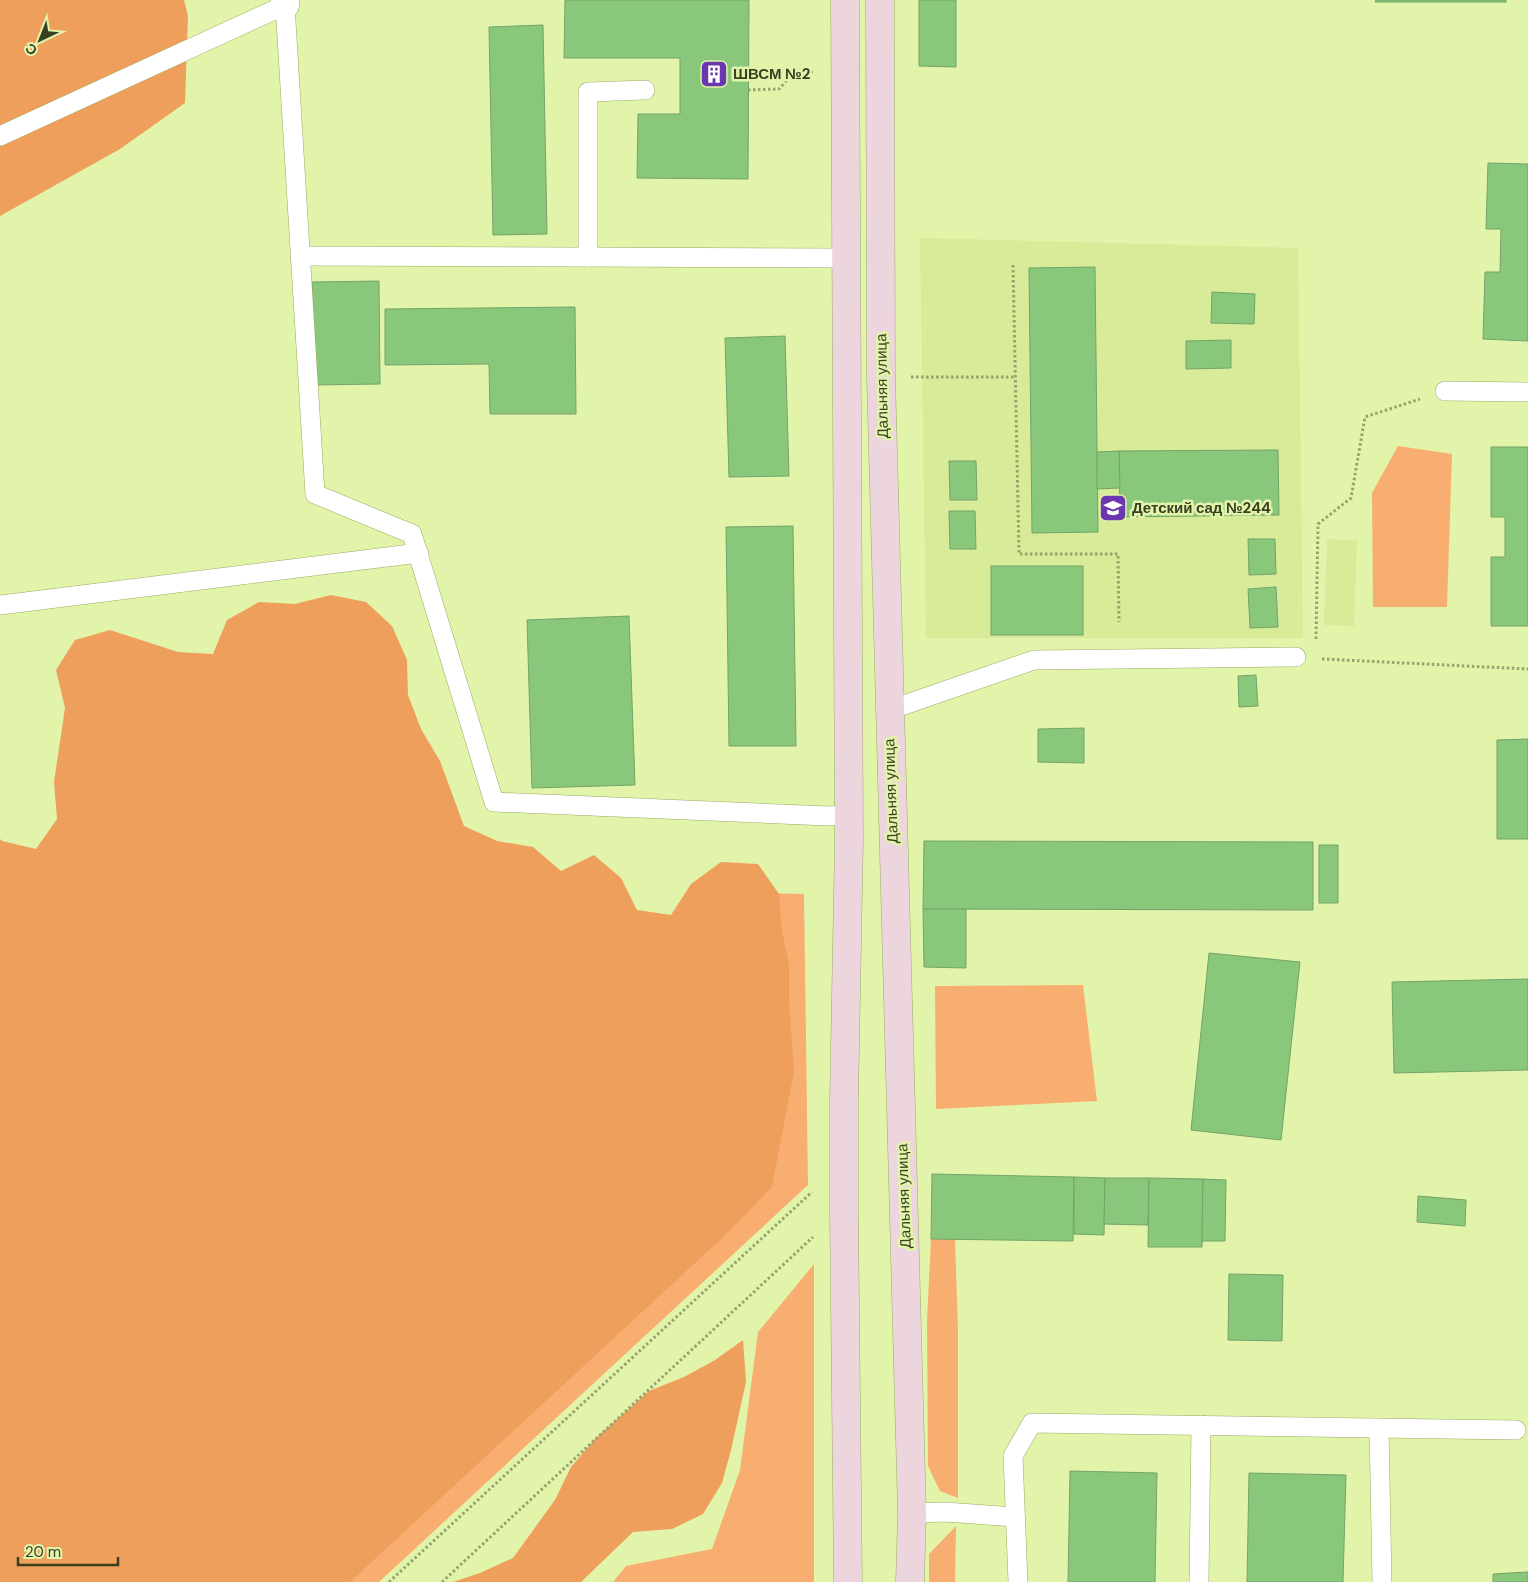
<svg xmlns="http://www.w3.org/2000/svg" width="1528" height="1582" font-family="'DM Sans',sans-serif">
<rect width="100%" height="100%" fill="#e2f4aa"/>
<g fill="#d7eb99">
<polygon points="920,238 1298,248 1303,638 926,638"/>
<polygon points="1327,539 1357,540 1354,626 1324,625"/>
</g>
<g fill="#f8ae70">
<polygon points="1398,446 1452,454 1447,607 1373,607 1372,493"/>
<polygon points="718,892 804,894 808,1185 379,1582 249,1582"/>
<polygon points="1083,985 1097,1101 936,1109 935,986"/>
<polygon points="931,1239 955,1239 958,1330 958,1498 940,1491 928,1466 927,1320"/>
<polygon points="814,1264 814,1582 613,1582 626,1566 712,1549 740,1470 758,1332"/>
<polygon points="956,1526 955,1582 929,1582 929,1554"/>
</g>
<g fill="#ee9f5c">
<polygon points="0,0 184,0 188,16 185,103 120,149 0,216"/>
<polygon points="331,595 366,602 392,626 407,660 408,695 421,729 440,761 464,826 497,841 533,847 561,871 594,855 621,878 637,910 671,915 691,884 721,862 758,864 779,894 782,931 789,964 789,1001 794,1071 772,1187 721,1239 350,1582 0,1582 0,839 2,841 36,849 57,819 54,782 65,708 56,670 75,640 110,630 178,652 213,654 227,620 259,602 295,604"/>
<polygon points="743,1340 746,1382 731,1450 722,1483 703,1514 672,1529 633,1532 581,1582 453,1582 480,1573 513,1558 555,1500 571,1467 596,1438 649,1391 684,1377 715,1360"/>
</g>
<g fill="#89c87a" stroke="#74a369">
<polygon points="565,0 749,0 748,179 637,178 638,114 680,114 680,58 564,58"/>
<polygon points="919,0 956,0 956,67 919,66"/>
<polygon points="1376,0 1506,0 1506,2 1375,2"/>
<polygon points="543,25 547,234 493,235 489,27"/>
<polygon points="1488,163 1528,164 1528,341 1483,339 1485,272 1500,272 1501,229 1486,229"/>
<polygon points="1095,267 1098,532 1032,533 1029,268"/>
<polygon points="379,281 380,384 315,385 312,282"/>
<polygon points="1212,292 1255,294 1254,324 1211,323"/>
<polygon points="575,307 576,414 490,414 489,364 385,365 385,309"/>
<polygon points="785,336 789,476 729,477 725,338"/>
<polygon points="1231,340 1231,368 1186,369 1186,341"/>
<polygon points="1491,447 1528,447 1528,626 1491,626 1491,557 1505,557 1505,517 1491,517"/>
<polygon points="1278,450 1279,515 1120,517 1119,451"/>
<polygon points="1119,451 1120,488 1097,489 1097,452"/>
<polygon points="949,461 976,461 977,500 950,500"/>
<polygon points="949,511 975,511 976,549 950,549"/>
<polygon points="793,526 796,746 729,746 726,527"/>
<polygon points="1248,539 1275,539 1276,574 1249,575"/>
<rect x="991" y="566" width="92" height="69"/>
<polygon points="1276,587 1278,627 1250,628 1248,589"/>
<polygon points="629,616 635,785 532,788 527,620"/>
<polygon points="1256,675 1258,706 1239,707 1238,676"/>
<polygon points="1084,728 1084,763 1038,762 1038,729"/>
<polygon points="1528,739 1528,839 1497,839 1497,740"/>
<polygon points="924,841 1313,842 1313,910 923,909"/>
<rect x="1319" y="845" width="19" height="58"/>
<polygon points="923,909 966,909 966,968 924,967"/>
<polygon points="1209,953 1300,962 1281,1140 1191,1130"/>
<polygon points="1528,979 1528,1070 1394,1073 1392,982"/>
<polygon points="932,1174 1074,1177 1073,1241 931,1239"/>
<polygon points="1074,1177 1105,1178 1104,1235 1074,1234"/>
<polygon points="1105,1178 1149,1178 1148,1225 1104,1224"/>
<polygon points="1149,1178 1203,1179 1202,1247 1148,1247"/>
<polygon points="1203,1179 1226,1180 1225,1241 1202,1241"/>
<polygon points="1418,1196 1466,1200 1465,1226 1417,1222"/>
<polygon points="1229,1274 1283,1275 1282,1341 1228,1340"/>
<polygon points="1070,1471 1157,1473 1155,1582 1068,1582"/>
<polygon points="1249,1473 1346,1475 1343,1582 1247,1582"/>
<polygon points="1528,1572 1528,1582 1493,1582 1493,1574"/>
</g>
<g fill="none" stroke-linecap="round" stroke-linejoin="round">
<g stroke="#9aab64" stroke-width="20">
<g id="service">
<polyline points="0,136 285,5 315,494 412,534 494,802 828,816 848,815"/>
<polyline points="300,256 846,258"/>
<polyline points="588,257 588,92 645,90"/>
<polyline points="1445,391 1528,392"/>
<polyline points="0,605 419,553"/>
<polyline points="889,706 904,705 1034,660 1296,657"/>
<polyline points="1379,1428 1382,1582"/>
<polyline points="912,1513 945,1512 1015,1517"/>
<polyline points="1018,1582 1013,1456 1032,1423 1516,1430"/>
<polyline points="1199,1582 1201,1425"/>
</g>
</g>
<g stroke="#9aab64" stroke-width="29">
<polyline id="minor" points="285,0 285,5"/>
</g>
<g stroke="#9aab64" stroke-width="29">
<g id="secondary">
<polyline points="845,0 849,840 844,1100 844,1212 848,1582"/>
<polyline points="880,0 881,377 912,1513 910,1582"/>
</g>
</g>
<g stroke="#96a36d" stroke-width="3" stroke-dasharray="2.5 2.5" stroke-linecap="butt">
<polyline points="748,90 779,89 794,72 815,72"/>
<polyline points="1013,265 1019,554 1118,554 1119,622"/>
<polyline points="911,377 1016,377"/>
<polyline points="1316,639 1318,524 1351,498 1365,417 1420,399"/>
<polyline points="1322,659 1528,669"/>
<polyline points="389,1582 812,1192"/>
<polyline points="442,1582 813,1237"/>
</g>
<use href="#service" stroke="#fff" stroke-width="19"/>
<use href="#minor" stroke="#fff" stroke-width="28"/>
<use href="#secondary" stroke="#ecd5dc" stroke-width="28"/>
</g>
<defs>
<g id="building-square" transform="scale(1.4375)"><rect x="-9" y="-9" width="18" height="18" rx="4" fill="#6b37ae" stroke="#e2f4aa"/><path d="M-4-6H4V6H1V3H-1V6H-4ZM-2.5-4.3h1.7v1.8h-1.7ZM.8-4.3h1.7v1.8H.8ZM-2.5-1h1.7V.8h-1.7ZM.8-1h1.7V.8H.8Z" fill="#fff"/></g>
<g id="school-square" transform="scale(1.4375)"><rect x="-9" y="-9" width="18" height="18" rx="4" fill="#6b37ae" stroke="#e2f4aa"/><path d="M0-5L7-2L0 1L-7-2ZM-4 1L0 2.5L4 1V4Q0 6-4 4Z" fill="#fff"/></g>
</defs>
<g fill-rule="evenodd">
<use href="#building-square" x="714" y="74"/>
<use href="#school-square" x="1113" y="508"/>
</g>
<g text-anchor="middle" stroke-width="5" stroke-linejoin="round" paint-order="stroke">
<g font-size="15" font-weight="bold" fill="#394022" stroke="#e2f4aa" text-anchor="start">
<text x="733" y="79">ШВСМ №2</text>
<text x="1132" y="513">Детский сад №244</text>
</g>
<g font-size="15" fill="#394022" stroke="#e2f4aa">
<text transform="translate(882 386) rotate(-91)" y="5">Дальняя улица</text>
<text transform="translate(891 791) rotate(-92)" y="5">Дальняя улица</text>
<text transform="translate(904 1196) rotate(-92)" y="5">Дальняя улица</text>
</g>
</g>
<g transform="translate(40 40) rotate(223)" stroke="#e2f4aa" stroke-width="4" paint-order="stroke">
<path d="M0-4L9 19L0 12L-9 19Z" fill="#394022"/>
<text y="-8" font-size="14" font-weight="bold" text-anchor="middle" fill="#394022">С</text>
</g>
<path d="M18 1557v8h100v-8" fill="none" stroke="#394022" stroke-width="2.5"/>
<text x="25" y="1557" font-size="15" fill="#394022" stroke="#e2f4aa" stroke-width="4" paint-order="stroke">20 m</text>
</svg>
